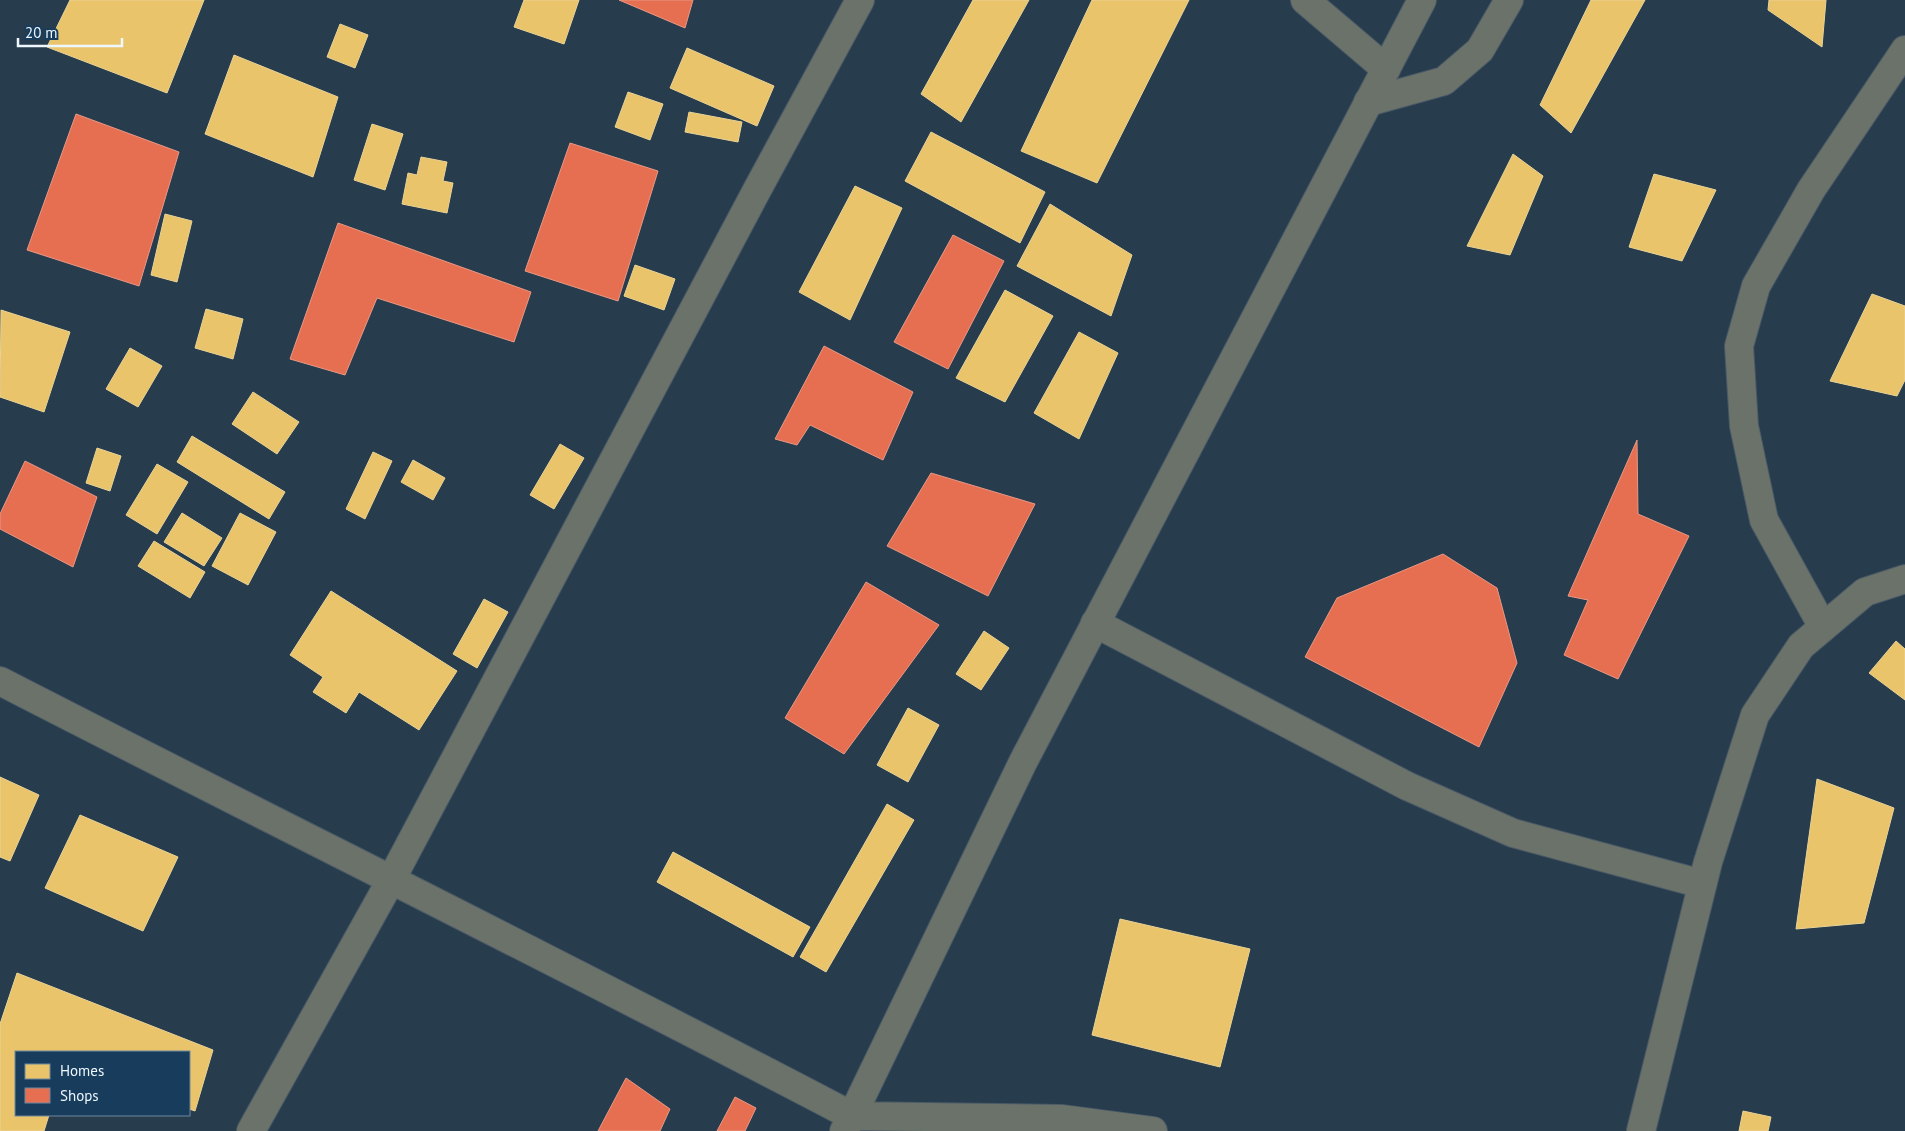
<svg xmlns="http://www.w3.org/2000/svg" width="1905" height="1131" font-family="'PT Sans',sans-serif">
<rect width="100%" height="100%" fill="#273c4d"/>
<g fill="#e9c46a" stroke="#ead396">
<polygon points="70,0 204,0 167,93 47,47"/>
<polygon points="524,0 579,0 564,44 514,27"/>
<polygon points="973,0 1029,0 961,122 921,94"/>
<polygon points="1092,0 1189,0 1097,183 1021,151"/>
<polygon points="1591,0 1645,0 1571,133 1540,105"/>
<polygon points="1769,0 1826,0 1822,47 1768,10"/>
<polygon points="340,24 368,35 355,68 327,57"/>
<polygon points="687,48 774,86 757,126 670,88"/>
<polygon points="234,55 338,97 313,177 205,134"/>
<polygon points="628,92 663,104 650,140 615,127"/>
<polygon points="689,112 742,122 738,142 685,132"/>
<polygon points="372,124 403,134 385,190 354,180"/>
<polygon points="931,132 1045,192 1020,243 905,181"/>
<polygon points="1513,154 1543,176 1510,255 1467,246"/>
<polygon points="421,157 447,162 443,181 453,183 447,213 402,204 408,173 417,175"/>
<polygon points="1654,174 1716,190 1682,261 1629,247"/>
<polygon points="855,186 902,208 850,320 799,292"/>
<polygon points="1050,204 1132,255 1111,316 1017,266"/>
<polygon points="165,214 192,221 177,282 151,275"/>
<polygon points="635,265 675,279 664,310 624,296"/>
<polygon points="1005,290 1053,316 1005,402 956,378"/>
<polygon points="1872,294 1905,306 1905,380 1897,396 1830,381"/>
<polygon points="206,309 243,319 233,359 195,348"/>
<polygon points="1,310 70,332 44,412 0,397"/>
<polygon points="1079,332 1118,353 1079,439 1034,413"/>
<polygon points="130,348 162,366 138,407 106,389"/>
<polygon points="253,392 299,422 277,454 232,424"/>
<polygon points="192,436 285,492 269,519 177,462"/>
<polygon points="560,444 584,458 554,509 530,495"/>
<polygon points="97,448 121,456 110,491 86,483"/>
<polygon points="373,452 392,461 365,519 346,509"/>
<polygon points="413,460 445,478 433,500 401,482"/>
<polygon points="157,464 188,482 157,534 126,515"/>
<polygon points="182,513 222,538 204,566 164,542"/>
<polygon points="240,513 276,532 248,585 212,566"/>
<polygon points="154,541 205,572 190,598 138,566"/>
<polygon points="331,591 457,671 419,730 359,692 346,713 313,692 323,677 290,655"/>
<polygon points="484,599 508,612 477,668 453,654"/>
<polygon points="984,631 1009,648 981,690 956,674"/>
<polygon points="1896,641 1905,649 1905,700 1869,673"/>
<polygon points="908,708 939,725 908,782 877,765"/>
<polygon points="0,777 39,795 10,861 0,857"/>
<polygon points="1817,779 1894,808 1864,923 1796,929"/>
<polygon points="887,804 914,820 826,972 800,957"/>
<polygon points="80,815 178,857 143,931 45,888"/>
<polygon points="673,852 810,927 793,957 657,882"/>
<polygon points="1120,919 1250,949 1220,1067 1092,1035"/>
<polygon points="17,973 213,1050 195,1111 189,1109 189,1052 16,1052 16,1115 49,1115 44,1131 0,1131 0,1024"/>
<polygon points="1743,1111 1771,1117 1768,1131 1739,1131"/>
</g>
<g fill="#e76f51" stroke="#e99885">
<polygon points="619,0 693,0 685,28"/>
<polygon points="76,114 179,152 139,286 27,250"/>
<polygon points="570,143 658,171 618,301 525,271"/>
<polygon points="338,223 531,292 514,342 377,298 345,375 290,359"/>
<polygon points="953,235 1004,261 948,369 894,342"/>
<polygon points="824,346 913,392 883,460 810,425 797,445 775,439"/>
<polygon points="1637,440 1638,514 1689,536 1618,679 1564,655 1588,600 1568,596"/>
<polygon points="25,461 97,497 73,567 0,529 0,514"/>
<polygon points="931,473 1035,504 988,596 887,546"/>
<polygon points="1443,554 1497,588 1517,663 1479,747 1305,657 1337,598"/>
<polygon points="866,582 939,625 844,754 785,718"/>
<polygon points="626,1078 670,1109 660,1131 598,1131"/>
<polygon points="735,1097 756,1108 745,1131 717,1131"/>
</g>
<g fill="none" stroke-linecap="round" stroke-linejoin="round">
<g stroke="#4a5966" stroke-width="30">
<g id="minor">
<polyline points="1305,0 1386,69"/>
<polyline points="1368,102 1444,81 1480,50 1509,0"/>
<polyline points="1095,623 1407,786 1513,833 1702,884"/>
<polyline points="1823,627 1764,520 1744,426 1739,346 1756,286 1811,190 1905,50"/>
<polyline points="251,1131 391,880 757,190 860,0"/>
<polyline points="1153,1131 1062,1119 852,1116 1023,762 1422,0"/>
<polyline points="1641,1131 1708,862 1755,715 1801,646 1865,592 1905,579"/>
</g>
</g>
<g stroke="#4a5966" stroke-width="30">
<path id="tertiary" d="M0,681C284,827 570,968 852,1116L844,1131"/>
</g>
<use href="#minor" stroke="#6a726a" stroke-width="28"/>
<use href="#tertiary" stroke="#6a726a" stroke-width="28"/>
</g>
<rect x="15" y="1051" width="175" height="65" fill="#183d5c" stroke="#6e879d"/>
<rect x="25" y="1064" width="25" height="15" fill="#e9c46a" stroke="#6e879d"/>
<text x="60" y="1076" font-size="15" fill="#eef6fe">Homes</text>
<rect x="25" y="1088" width="25" height="15" fill="#e76f51" stroke="#6e879d"/>
<text x="60" y="1101" font-size="15" fill="#eef6fe">Shops</text>
<path d="M18 38v8h104v-8" fill="none" stroke="#eef6fe" stroke-width="2.5"/>
<text x="25" y="38" font-size="15" fill="#eef6fe" stroke="#183d5c" stroke-width="4" paint-order="stroke">20 m</text>
</svg>
